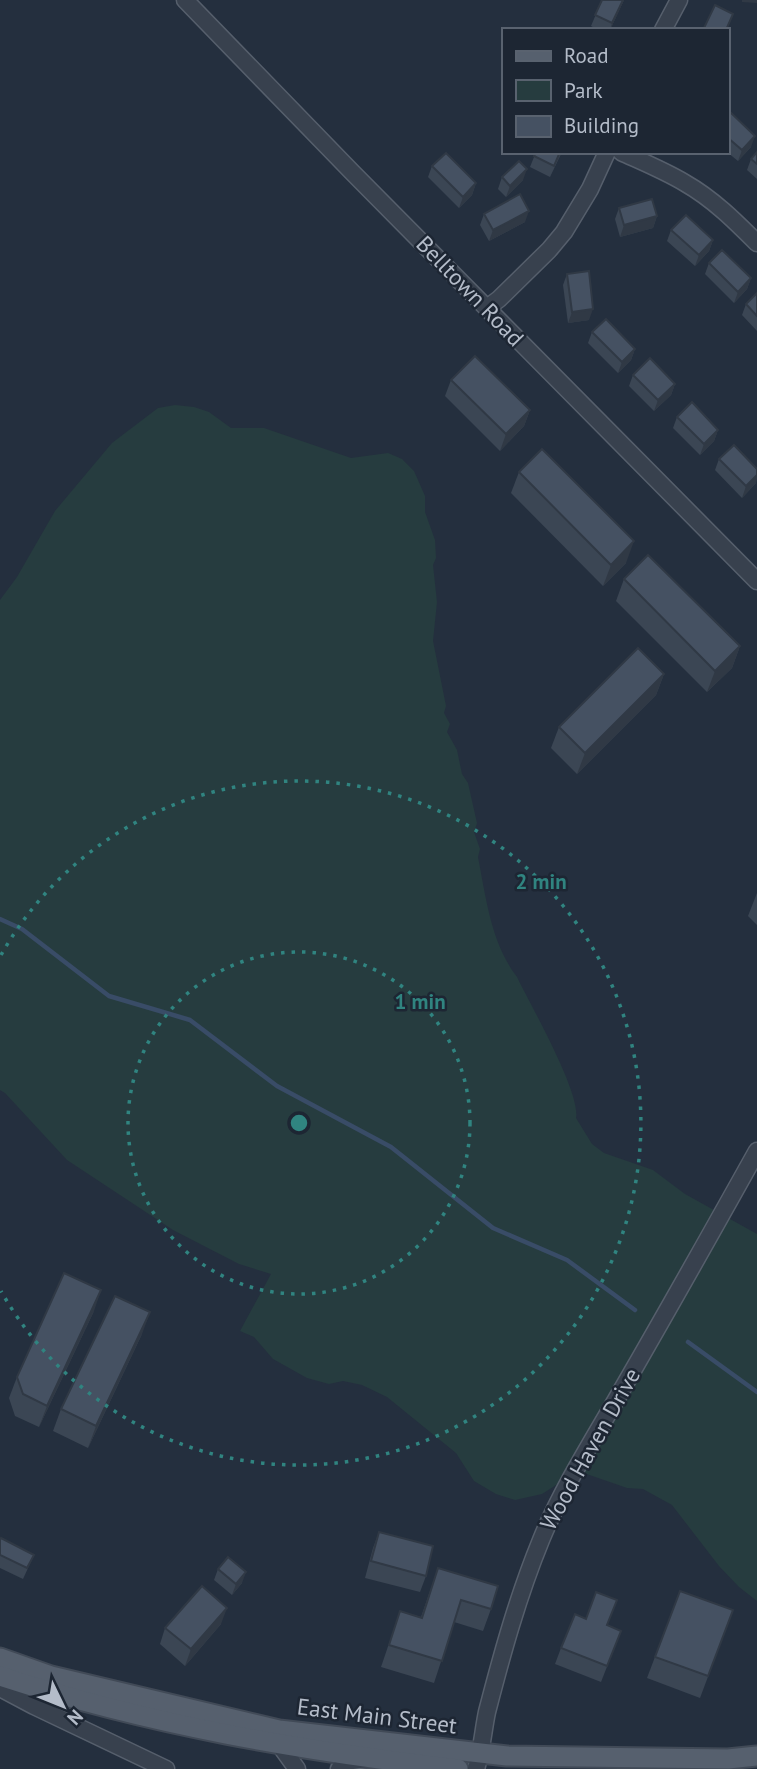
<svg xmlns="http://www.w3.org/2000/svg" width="757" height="1769" font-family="'PT Sans',sans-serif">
<rect width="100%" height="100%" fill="#242f3e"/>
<path fill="#263c3f" d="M175,405L194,407L209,412L231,428H264L351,458L388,453L402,459L414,471L425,496V512L435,540L436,558L433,565L437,602L433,641L446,706L444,713L450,724L447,732L457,750L462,774L468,783L477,823L474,832L480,849L478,857C486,898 491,943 517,977C530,1004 581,1093 576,1118L592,1144L604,1153L653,1170L685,1194L757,1234V1601L739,1587L719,1566L672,1505L643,1489L627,1488L578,1471L542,1494L515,1500L496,1494L474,1481L456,1453L387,1397L362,1385L343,1381L329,1384L307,1378L273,1359L254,1337L240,1331L271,1274L239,1264L173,1230L67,1160L5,1093L0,1090V600L17,577L55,511L112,443L158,408Z"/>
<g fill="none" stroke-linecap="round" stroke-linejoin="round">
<g stroke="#394c67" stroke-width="4.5">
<polyline points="0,919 22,929 109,996 190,1020 277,1086 391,1147 493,1228 567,1260 635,1310"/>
<polyline points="688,1342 757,1392"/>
</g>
<g stroke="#565f6c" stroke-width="19">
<g id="minor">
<polyline points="185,0 352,172 757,581"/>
<polyline points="663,30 679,0"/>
<path d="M621,152C643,162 665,171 685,183C713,199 735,221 757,243"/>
<polyline points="487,308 499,299 549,250 564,232 590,189 607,152"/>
<polyline points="0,1688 34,1706 166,1769"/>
<polyline points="274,1737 297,1769"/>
<polyline points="339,1769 352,1761 366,1759"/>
<path d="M476,1769C482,1750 483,1731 487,1712C502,1654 518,1596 541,1540C563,1486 595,1437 624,1386C669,1308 713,1230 757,1151"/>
</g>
</g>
<g stroke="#414a57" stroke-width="23">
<g id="major">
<polyline points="0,1658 51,1676 279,1730 507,1756 728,1759 757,1756"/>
<path d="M0,1676C149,1725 303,1751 458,1769"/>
</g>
</g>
<use href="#minor" stroke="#38414e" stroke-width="16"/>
<use href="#major" stroke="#56606e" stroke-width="19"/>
</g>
<g fill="#3b4654">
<polygon points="602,0 624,0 610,30 598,30 591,26"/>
<polygon points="727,109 751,147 738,161 727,152"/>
<polygon points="536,152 562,152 550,177 530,167"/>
<polygon points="757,152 757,179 747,170 751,159"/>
<polygon points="432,166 476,183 472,195 459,208 428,177"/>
<polygon points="502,177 523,180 506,197 498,189"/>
<polygon points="619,208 657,216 653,228 620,237 615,219"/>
<polygon points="484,214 525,222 489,241 480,225"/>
<polygon points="671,230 713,240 709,251 695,266 667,241"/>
<polygon points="709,263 751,278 747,289 734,303 705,274"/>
<polygon points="567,274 589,320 568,323 563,285"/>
<polygon points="757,293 757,331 742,315 746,304"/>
<polygon points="592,332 635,349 631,360 618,373 588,343"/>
<polygon points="633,375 675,384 671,395 654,411 629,386"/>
<polygon points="451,380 530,410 524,426 500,451 445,396"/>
<polygon points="677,417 718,430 714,441 700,455 673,428"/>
<polygon points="719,459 757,475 756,483 742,498 715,470"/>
<polygon points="519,472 626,563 603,586 511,493"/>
<polygon points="624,579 740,646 732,668 707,692 616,601"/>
<polygon points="664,674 656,695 577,774 551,748 559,727"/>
<polygon points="757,893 757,925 748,916"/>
<polygon points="94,1311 39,1427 15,1416 9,1398 17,1377"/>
<polygon points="142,1334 88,1448 53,1431 61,1409"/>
<polygon points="379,1532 426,1576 420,1592 365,1578 373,1548"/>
<polygon points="0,1540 34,1555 23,1579 0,1568"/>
<polygon points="438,1568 491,1609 483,1631 454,1622 434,1683 381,1667 400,1611 421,1617"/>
<polygon points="218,1569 242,1583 232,1595 214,1580"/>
<polygon points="680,1591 733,1610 700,1698 647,1678"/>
<polygon points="221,1624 185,1666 160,1644 165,1628"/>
<polygon points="607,1625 621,1631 601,1682 555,1664 561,1648"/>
</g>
<g fill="#303945">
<polygon points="623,0 624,0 610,30 612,23"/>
<polygon points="742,0 757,0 757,3 742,2"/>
<polygon points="755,136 751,147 738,161 742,150"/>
<polygon points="527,169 523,180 506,197 510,186"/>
<polygon points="476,183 472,195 459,208 463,197"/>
<polygon points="529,211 525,222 489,241 493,230"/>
<polygon points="657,216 653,228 620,237 624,225"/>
<polygon points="713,240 709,251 695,266 699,255"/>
<polygon points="751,278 747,289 734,303 738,292"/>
<polygon points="593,309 589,320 568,323 572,312"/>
<polygon points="635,349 631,360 618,373 622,362"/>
<polygon points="675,384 671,395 654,411 658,400"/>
<polygon points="530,410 524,426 500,451 506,434"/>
<polygon points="718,430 714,441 700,455 704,444"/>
<polygon points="757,475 756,483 742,498 746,486"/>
<polygon points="634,541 626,563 603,586 611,565"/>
<polygon points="740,646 732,668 707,692 715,671"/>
<polygon points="664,674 656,695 577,774 585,753"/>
<polygon points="101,1290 94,1311 39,1427 47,1406"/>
<polygon points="150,1312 142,1334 88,1448 96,1426"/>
<polygon points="246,1572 242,1583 232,1595 236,1584"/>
<polygon points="227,1608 221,1624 185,1666 191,1649"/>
</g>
<g fill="#455162" stroke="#303945" stroke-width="2">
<polygon points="602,0 623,0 612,23 595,15"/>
<polygon points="715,5 733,14 726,30 703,30"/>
<polygon points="727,109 755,136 742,150 727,137"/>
<polygon points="536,152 560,152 554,166 534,156"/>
<polygon points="757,152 757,164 751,159"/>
<polygon points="446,153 476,183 463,197 432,166"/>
<polygon points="519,161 527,169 510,186 502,177"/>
<polygon points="520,194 529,211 493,230 484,214"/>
<polygon points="652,199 657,216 624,225 619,208"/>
<polygon points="686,215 713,240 699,255 671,230"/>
<polygon points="722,250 751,278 738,292 709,263"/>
<polygon points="589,271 593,309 572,312 567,274"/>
<polygon points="757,293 757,316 746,304"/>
<polygon points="606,319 635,349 622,362 592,332"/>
<polygon points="475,356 530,410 506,434 451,380"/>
<polygon points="650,358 675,384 658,400 633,375"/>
<polygon points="692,402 718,430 704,444 677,417"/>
<polygon points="734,445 757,469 757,475 746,486 719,459"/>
<polygon points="542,449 634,541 611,565 519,472"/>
<polygon points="648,555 740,646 715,671 624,579"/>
<polygon points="638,648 664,674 585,753 559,727"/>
<polygon points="64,1273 101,1290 47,1406 23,1394 17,1377"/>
<polygon points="115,1296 150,1312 96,1426 61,1409"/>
<polygon points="379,1532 433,1546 426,1576 371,1561"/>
<polygon points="1,1538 34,1555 27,1568 0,1555 0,1540"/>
<polygon points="228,1557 246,1572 236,1584 218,1569"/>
<polygon points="438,1568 498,1586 491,1609 461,1600 442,1661 389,1645 400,1611 422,1618"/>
<polygon points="202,1586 227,1608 191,1649 165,1628"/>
<polygon points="680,1591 733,1610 708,1676 655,1657"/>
<polygon points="596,1592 617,1600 607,1625 621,1631 607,1666 561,1648 575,1614 586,1619"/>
</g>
<g fill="none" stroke="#308480" stroke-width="3.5" stroke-dasharray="3.5 7">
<circle cx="299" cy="1123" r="171"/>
<path d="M1 955A342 342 0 1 1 1 1291"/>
</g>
<g text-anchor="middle" stroke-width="5" stroke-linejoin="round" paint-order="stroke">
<g font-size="23" fill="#b4bcc9" stroke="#1d2633">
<text transform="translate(470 291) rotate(46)" y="8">Belltown Road</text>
<text transform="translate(590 1449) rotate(-61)" y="8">Wood Haven Drive</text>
<text transform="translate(377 1716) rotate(7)" y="8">East Main Street</text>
</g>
</g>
<circle cx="299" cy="1123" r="10" fill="#308480" stroke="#1d2633" stroke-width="3.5"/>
<g font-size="21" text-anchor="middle" font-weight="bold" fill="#308480" stroke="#1d2633" stroke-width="5" stroke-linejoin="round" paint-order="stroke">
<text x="541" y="889">2 min</text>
<text x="420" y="1009">1 min</text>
</g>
<rect x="502" y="28" width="228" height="126" fill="#1d2633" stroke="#59626f" stroke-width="2"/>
<rect x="516" y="51" width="35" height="10" fill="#56606e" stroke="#59626f" stroke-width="2"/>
<text x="564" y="63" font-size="21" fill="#b4bcc9">Road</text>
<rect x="516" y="80" width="35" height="21" fill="#263c3f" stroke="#59626f" stroke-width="2"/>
<text x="564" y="98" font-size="21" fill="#b4bcc9">Park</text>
<rect x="516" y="116" width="35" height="21" fill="#455162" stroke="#59626f" stroke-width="2"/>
<text x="564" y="133" font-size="21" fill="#b4bcc9">Building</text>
<g transform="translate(63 1706) rotate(133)" stroke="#1d2633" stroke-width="5" paint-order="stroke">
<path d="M0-5L12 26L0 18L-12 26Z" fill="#b4bcc9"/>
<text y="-10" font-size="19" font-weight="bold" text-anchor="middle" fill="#b4bcc9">N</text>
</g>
</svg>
